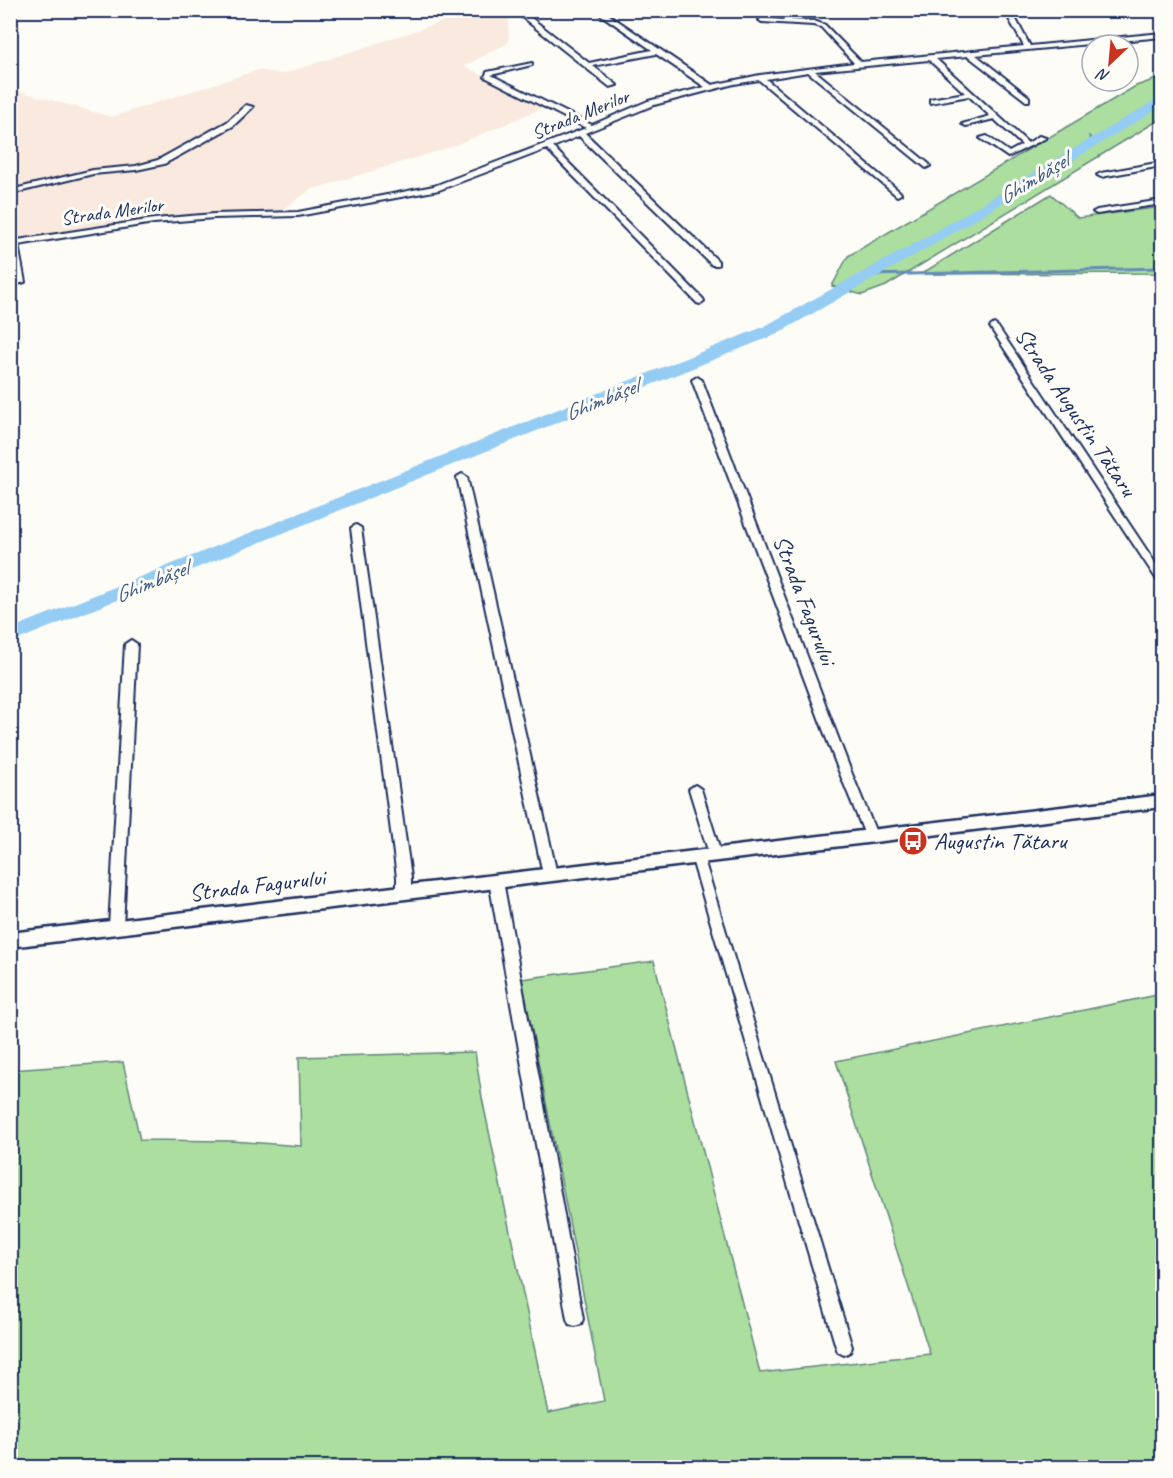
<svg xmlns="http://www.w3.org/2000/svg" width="1173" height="1478" font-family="Caveat,sans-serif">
<rect width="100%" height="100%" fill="#fdfcf7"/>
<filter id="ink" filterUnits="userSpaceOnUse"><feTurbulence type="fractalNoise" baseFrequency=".0167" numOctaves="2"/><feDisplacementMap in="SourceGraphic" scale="12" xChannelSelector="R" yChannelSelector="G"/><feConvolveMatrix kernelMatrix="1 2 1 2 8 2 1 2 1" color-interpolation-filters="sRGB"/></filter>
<g filter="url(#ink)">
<polygon fill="#fae9de" points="498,10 509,19 508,43 464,66 545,107 451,147 310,190 282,210 199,215 97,226 11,240 11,89 112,117 258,70 283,74 475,11"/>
<g fill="#abde9f" stroke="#63867e" stroke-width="1.5">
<polygon points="1162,77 1162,118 886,286 862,295 832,286 848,256 1136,86"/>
<polygon points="1051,194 1078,218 1162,207 1162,273 921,274"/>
<polygon points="654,961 760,1373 930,1354 836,1061 1162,994 1162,1467 11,1467 11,1070 123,1062 140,1140 232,1141 301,1146 299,1057 475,1052 482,1098 548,1413 604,1401 522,979"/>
</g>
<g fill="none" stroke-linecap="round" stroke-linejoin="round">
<polyline stroke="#648db8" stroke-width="2" points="1089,136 1093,143"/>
<polyline stroke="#648db8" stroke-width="3" points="868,275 1162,268"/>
<polygon fill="#95ccf4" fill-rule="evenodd" points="1162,96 1162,106 938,242 775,335 10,643 10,629 763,327 928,236"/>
<g stroke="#1b2f5e" stroke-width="4">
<g id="street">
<polygon points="513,10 521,10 589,63 652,50 594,10 602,10 712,85 760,75 854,63 821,27 813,25 762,22 759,20 762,18 784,20 787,10 793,10 791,20 814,21 825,25 861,62 1024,46 1004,10 1011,10 1030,46 1162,33 1162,37 976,55 1029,97 1029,101 1026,101 968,56 936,59 1028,143 1039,136 1046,138 1008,157 980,138 987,136 1009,152 1022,145 994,119 966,126 962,124 990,116 969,96 930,103 930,99 965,93 929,60 815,71 929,164 930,166 926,168 808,72 766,79 900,192 901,194 897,196 759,80 734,84 654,105 585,133 718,261 718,265 712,265 579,136 553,147 703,299 704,301 700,304 697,303 547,149 439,190 298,216 214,218 154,223 18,245 25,282 10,286 10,281 16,280 11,241 154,219 214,214 298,212 434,186 586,128 485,77 487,72 532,63 532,65 491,75 592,125 648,101 705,87 656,54 593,66 617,85 610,87"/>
<polygon points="1103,81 1111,81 1106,84"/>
<polygon points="246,105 253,107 233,126 164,164 136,170 93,174 10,194 10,190 93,170 136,166 158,160 227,122"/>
<polygon points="1162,162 1162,166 1101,177 1097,175 1101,173"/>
<polygon points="1162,200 1162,204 1097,214 1093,212 1097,210"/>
<polygon points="994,324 998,327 1162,573 1162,583 1157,580 990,327"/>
<polygon points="697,377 702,380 850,769 877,835 875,838 867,838 865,835 838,769 692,380"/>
<polygon points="462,474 467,477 557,874 555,877 545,877 543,874 457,477"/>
<polygon points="356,525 361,528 411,877 411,892 409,895 399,895 397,892 397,877 351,528"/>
<polygon points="131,640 137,644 123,927 121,931 111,931 109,927 125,644"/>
<polygon points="695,785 701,789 721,854 720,857 710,857 709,854 689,789"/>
<polygon points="697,851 702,853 703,856 852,1347 850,1352 844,1355 838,1352 836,1347 691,856 692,853"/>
<polygon points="496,876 501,878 503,881 583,1319 581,1324 575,1326 569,1324 567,1319 489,881 491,878"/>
</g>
</g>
<g stroke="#1b2f5e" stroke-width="5">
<polygon id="secondary" points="1162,795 1162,807 10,947 10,933"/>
</g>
<use href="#street" fill="#fdfcf7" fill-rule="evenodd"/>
<use href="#secondary" fill="#fdfcf7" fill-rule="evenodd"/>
</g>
</g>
<defs>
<g id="bus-disc" transform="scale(1.5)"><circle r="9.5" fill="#c8321e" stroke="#fdfcf7"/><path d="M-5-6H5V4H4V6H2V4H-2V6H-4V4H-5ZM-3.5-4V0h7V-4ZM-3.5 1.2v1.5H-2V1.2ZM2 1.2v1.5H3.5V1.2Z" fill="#fff"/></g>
</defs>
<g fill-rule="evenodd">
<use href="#bus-disc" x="913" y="841"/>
</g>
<g text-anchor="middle" stroke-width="6" stroke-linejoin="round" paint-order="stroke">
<g font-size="20" fill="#1b2f5e" stroke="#fdfcf7">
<text transform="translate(580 114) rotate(-22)" y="7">Strada Merilor</text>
<text transform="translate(112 211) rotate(-8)" y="7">Strada Merilor</text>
</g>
<g font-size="22" font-style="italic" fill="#3a5684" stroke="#fdfcf7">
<text transform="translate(1033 178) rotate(-31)" y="8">Ghimbășel</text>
<text transform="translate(601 399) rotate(-22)" y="8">Ghimbășel</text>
<text transform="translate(151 581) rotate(-22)" y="8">Ghimbășel</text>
</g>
<g font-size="24" fill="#1b2f5e" stroke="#fdfcf7">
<text transform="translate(1076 412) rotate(56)" y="8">Strada Augustin Tătaru</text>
<text transform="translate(805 600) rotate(69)" y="8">Strada Fagurului</text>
<text transform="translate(257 885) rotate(-7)" y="8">Strada Fagurului</text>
</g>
<g font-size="24" fill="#1b2f5e" stroke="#fdfcf7" text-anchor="start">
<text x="934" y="849">Augustin Tătaru</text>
</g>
</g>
<rect width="1173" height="1478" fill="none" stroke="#fdfcf7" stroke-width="36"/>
<rect x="18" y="18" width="1137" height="1442" fill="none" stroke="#1b2f5e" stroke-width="2" filter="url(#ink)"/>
<g transform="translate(1110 63) rotate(206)"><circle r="28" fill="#fdfcf7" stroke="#a3aaba" stroke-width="1.5"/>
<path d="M0-4.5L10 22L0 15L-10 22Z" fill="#c8321e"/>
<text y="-9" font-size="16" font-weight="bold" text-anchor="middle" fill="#1b2f5e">N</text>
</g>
</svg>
